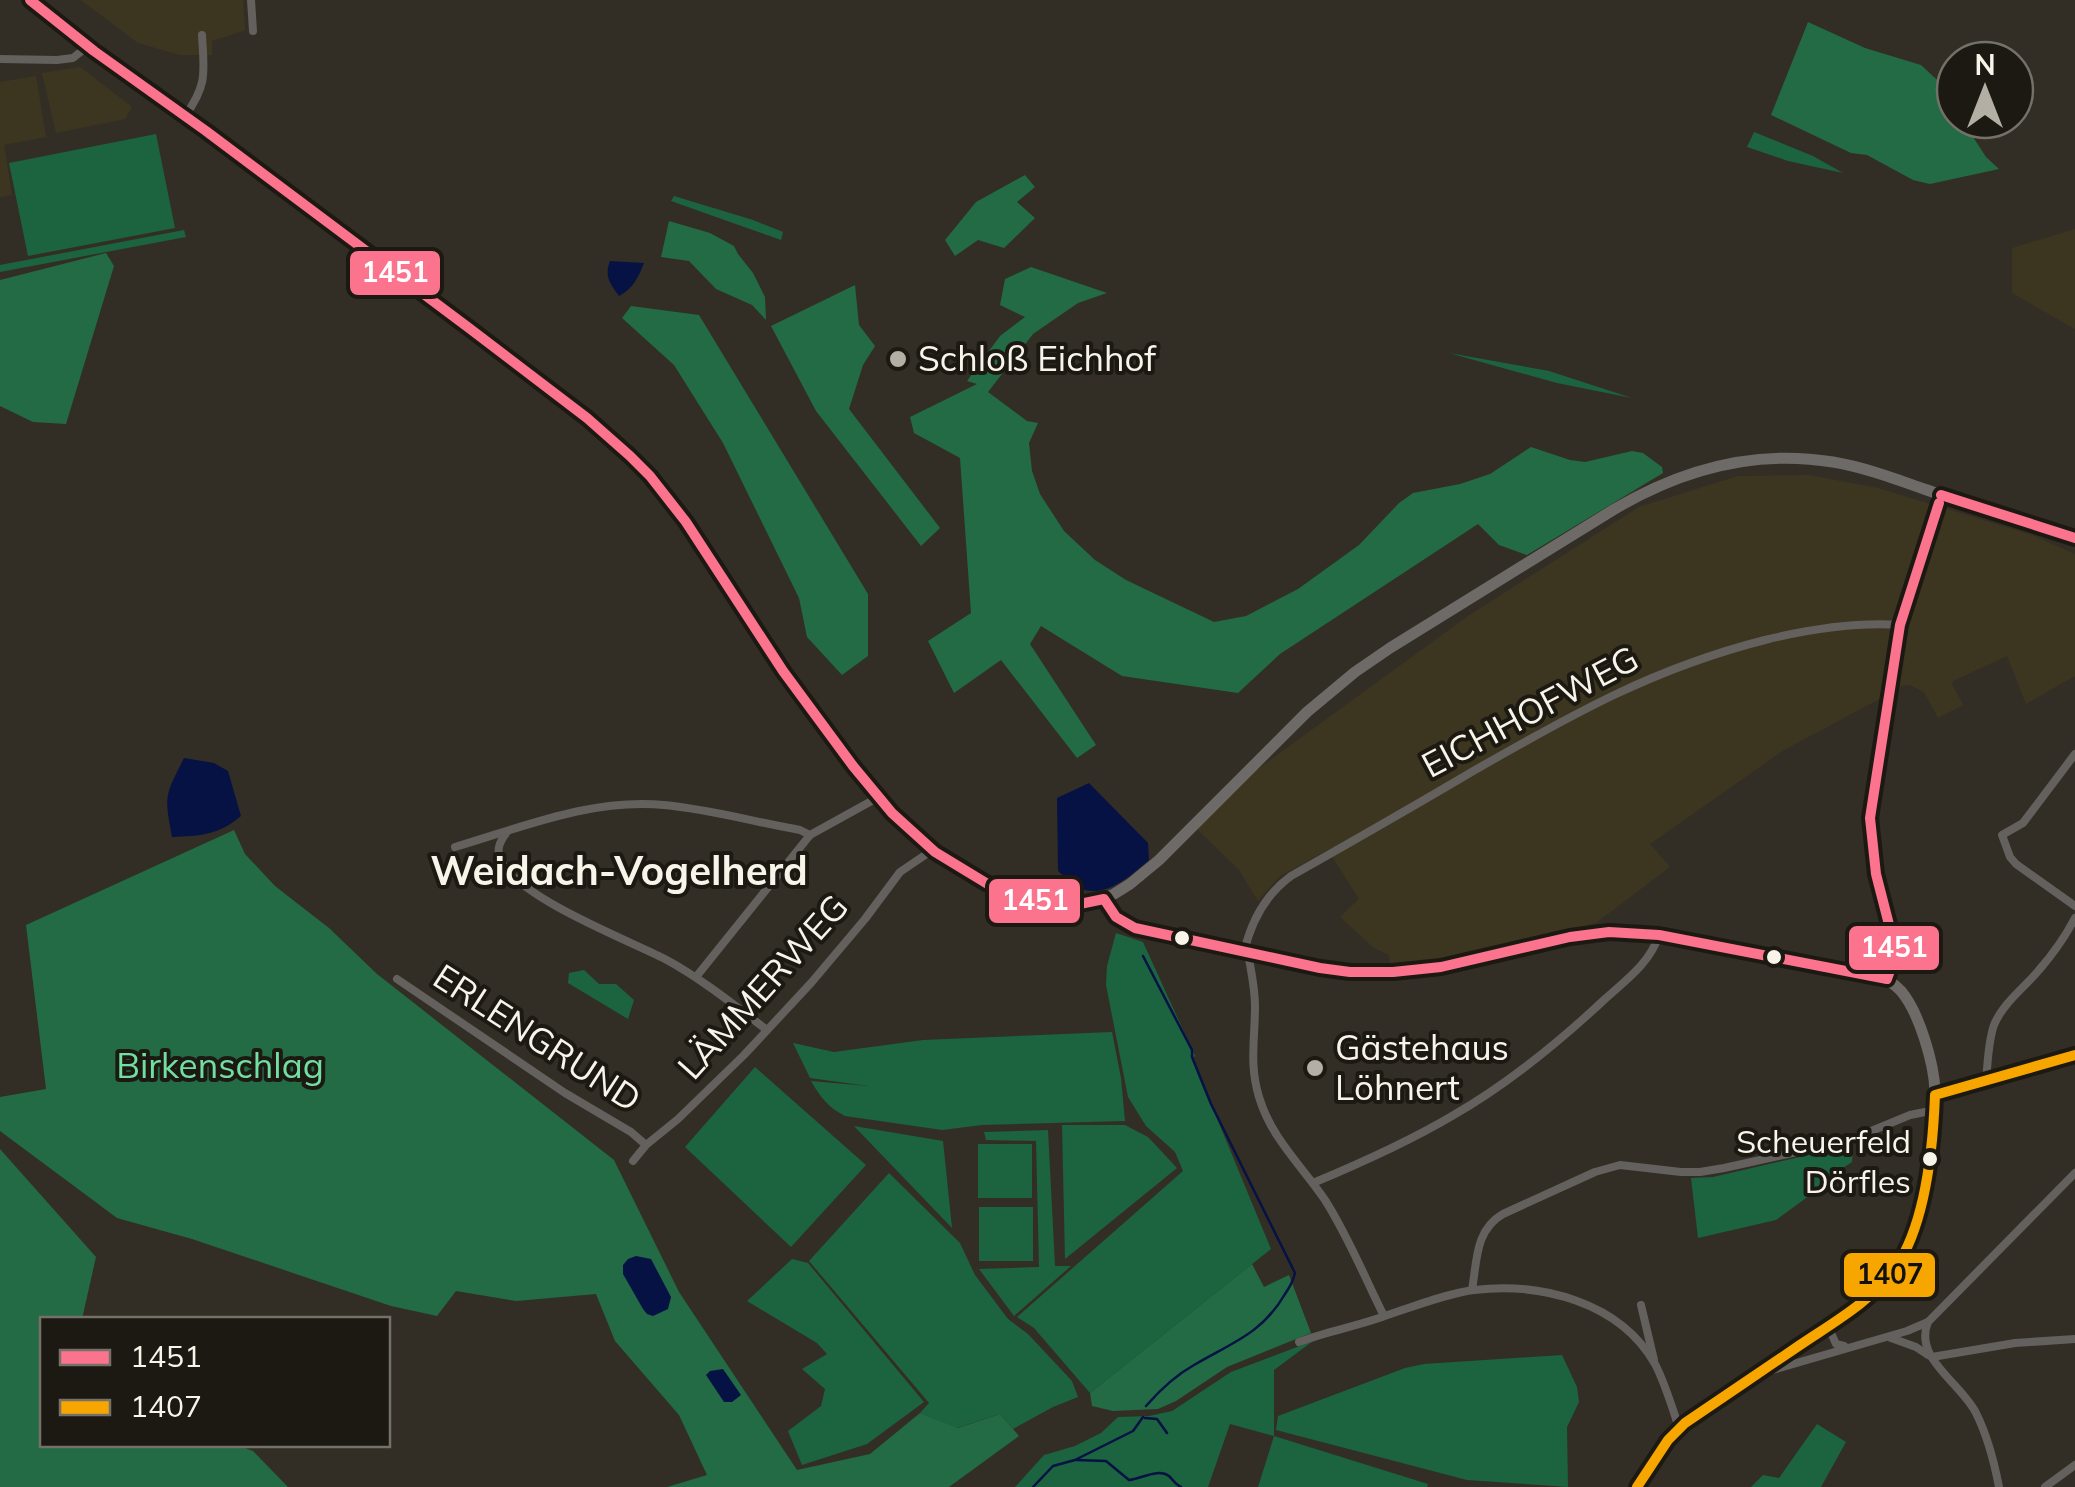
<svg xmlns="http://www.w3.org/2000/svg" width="2075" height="1487" font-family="Mulish,sans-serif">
<rect width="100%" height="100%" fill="#322e25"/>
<g fill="#3c3620">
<polygon points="81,0 243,0 245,30 212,41 212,55 180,55 138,43"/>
<polygon points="80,67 132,107 125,119 56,133 42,73"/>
<polygon points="36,76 46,137 4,145 12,195 0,197 0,82"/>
<polygon points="2075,229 2075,329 2012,293 2012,248"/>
<polygon points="1809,475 1878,488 2032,535 2075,554 2075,676 2026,704 2007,656 1951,682 1963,705 1938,718 1924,692 1910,685 1900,686 1885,696 1784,750 1650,844 1670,867 1596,923 1469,956 1390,964 1389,955 1374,948 1340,917 1359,899 1328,850 1280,876 1258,901 1239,870 1197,829 1255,771 1468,616 1639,507 1738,476"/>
</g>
<g fill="#1c6340">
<polygon points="1754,132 1813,156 1843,173 1788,161 1747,147"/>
<polygon points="156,134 175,228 28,256 9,163"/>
<polygon points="674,196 753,220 783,232 781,240 671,201"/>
<polygon points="184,230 186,237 0,272 0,265"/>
<polygon points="1449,353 1549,371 1632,398 1557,383"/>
<polygon points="1116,933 1143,942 1195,1056 1192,1058 1271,1249 1090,1393 1034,1328 1017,1317 1183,1171 1175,1152 1146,1126 1128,1097 1106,985 1107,966"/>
<polygon points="584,970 599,984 616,984 634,1000 628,1019 568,983 569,973"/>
<path d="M1112,1032L1121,1078L1125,1121L982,1125L942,1130L845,1116C829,1108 820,1097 811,1081L868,1086L810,1078L793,1043L834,1052L923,1040Z"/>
<polygon points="755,1067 866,1165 791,1247 685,1147"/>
<polygon points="1062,1125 1125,1125 1148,1137 1177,1168 1065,1259"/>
<polygon points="854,1126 943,1141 952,1228"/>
<polygon points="1048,1130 1055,1266 1071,1266 1014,1316 979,1269 1039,1267 1036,1141 986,1140 984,1132"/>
<rect x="978" y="1144" width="54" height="54"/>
<polygon points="1848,1146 1853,1148 1852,1162 1826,1179 1813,1193 1776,1220 1698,1238 1691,1178 1713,1177"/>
<polygon points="889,1173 960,1243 975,1275 1008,1319 1028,1334 1072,1381 1078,1397 1053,1407 1013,1429 1000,1414 957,1428 920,1413 929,1403 809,1261"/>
<rect x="979" y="1207" width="54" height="54"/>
<polygon points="792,1259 808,1263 924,1402 867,1444 802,1465 788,1431 821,1406 825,1389 802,1369 827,1354 817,1343 747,1301"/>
<polygon points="1313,1341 1274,1370 1274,1436 1428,1484 1427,1487 1258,1487 1274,1436 1230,1424 1208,1487 1015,1487 1044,1455 1075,1446 1101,1433 1118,1417 1149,1416 1172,1411 1231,1372"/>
<polygon points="1562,1355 1577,1387 1579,1402 1567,1427 1568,1487 1467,1480 1276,1430 1278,1416 1405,1368 1424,1364"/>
<polygon points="1817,1424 1846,1442 1821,1487 1751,1487 1763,1475 1779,1478"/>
</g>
<g fill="#226b45">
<polygon points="1808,22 1865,48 1921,65 1947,89 1955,106 1955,120 1962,120 1986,157 1999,169 1930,184 1913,180 1867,155 1851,153 1771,115"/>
<polygon points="1025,175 1035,187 1017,202 1035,218 1004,248 978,240 955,256 945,240 976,202"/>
<polygon points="669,221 710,233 734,246 738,254 753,273 765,297 766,320 752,305 716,289 689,261 661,257"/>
<polygon points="106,253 114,266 66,424 33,422 0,406 0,280"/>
<polygon points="1031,267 1107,293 1078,303 1033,334 988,392 1027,421 1038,423 1029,443 1032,471 1040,494 1064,531 1095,560 1126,580 1214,622 1246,616 1298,589 1359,545 1399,503 1413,493 1460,484 1490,474 1531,447 1570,460 1585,462 1632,451 1643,453 1662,467 1663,473 1527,555 1499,545 1478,524 1280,654 1238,693 1122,676 1041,626 1030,644 1096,745 1077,758 1001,660 954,693 928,641 971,613 960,458 914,433 910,417 977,384 967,381 1000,336 1025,317 1000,305 1005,279"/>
<polygon points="855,285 859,325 875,346 863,365 849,409 940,528 921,546 816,411 771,326"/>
<polygon points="631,306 699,315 868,594 868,656 842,675 807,637 799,598 723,443 674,365 622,318"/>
<polygon points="234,830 245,854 275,886 329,928 377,974 614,1160 679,1292 797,1470 870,1454 920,1413 958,1428 1000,1414 1019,1436 949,1487 667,1487 707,1475 679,1415 615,1341 596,1294 516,1301 456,1291 437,1316 391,1306 192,1239 117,1218 0,1131 0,1097 46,1089 26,925"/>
<polygon points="0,1149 96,1257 82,1319 42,1320 42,1444 237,1445 253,1451 288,1487 0,1487"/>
<polygon points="1252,1264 1264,1287 1289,1275 1311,1333 1227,1367 1176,1401 1158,1409 1113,1411 1092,1406 1090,1393"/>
</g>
<g fill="#061243">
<path d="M610,261L644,263C639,276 633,289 619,296C610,284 604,276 610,261Z"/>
<path d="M184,758L214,763L228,771L241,816C219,835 200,836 172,837C164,795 165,796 184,758Z"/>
<path d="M1089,783L1148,843L1149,860C1130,876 1104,901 1077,887C1071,883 1064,876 1058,871L1057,798Z"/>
<polygon points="636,1256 651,1259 671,1297 668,1309 653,1316 647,1314 643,1309 623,1274 623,1265 628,1259"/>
<polygon points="723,1369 741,1395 732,1402 724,1402 706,1375 710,1371"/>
</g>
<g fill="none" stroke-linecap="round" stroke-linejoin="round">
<g stroke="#061243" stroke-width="2.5">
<path d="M1143,956L1192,1050V1057L1211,1104L1295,1273C1293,1281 1290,1287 1285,1294C1262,1334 1231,1343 1194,1365C1176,1375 1160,1390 1146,1406"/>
<polyline points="1145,1418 1157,1419 1167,1433"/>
<path d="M1076,1460L1106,1461L1129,1480C1141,1479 1158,1468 1169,1476C1173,1480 1176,1485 1181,1487"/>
<polyline points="1033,1487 1053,1466 1075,1460 1133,1431 1143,1417"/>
</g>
<g stroke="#63605e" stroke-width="8">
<polyline points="251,0 253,31"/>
<polyline points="0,59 57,60 73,58 88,46"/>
<path d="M185,116C208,84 204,72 202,35"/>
<polyline points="2075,754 2023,823 2002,835 2010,857 2016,864 2075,906"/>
<path d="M507,832C498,843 495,853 504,866C530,902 623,938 665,959C702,979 734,1005 767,1030"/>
<path d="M455,847C523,827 592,798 664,805C709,809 755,822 800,830L810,835"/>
<path d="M1244,952C1251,922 1265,895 1291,876C1353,841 1414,806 1475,770C1573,714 1654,668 1765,640C1810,629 1854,622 1900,625"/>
<path d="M1248,953C1251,971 1255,988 1255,1006C1255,1040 1249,1064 1259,1097C1271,1138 1302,1166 1325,1200C1348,1236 1365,1278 1384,1316"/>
<polyline points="696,977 810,835 877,798"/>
<polyline points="397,979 565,1093 631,1132 646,1145"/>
<polyline points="1887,979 1894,959 1894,944 1876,874 1872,849 1870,818 1900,625 1941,495"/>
<path d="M1986,1080C1988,1062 1988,1042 1994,1025C2003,1003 2024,988 2039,970C2053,954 2065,937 2075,918"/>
<polyline points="633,1161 646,1145 678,1119 744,1055 811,983 865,919 900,872 931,851"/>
<path d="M1313,1183C1361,1163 1408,1142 1452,1116C1508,1084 1558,1043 1605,999C1626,980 1650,963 1659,935"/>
<path d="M1472,1290C1477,1261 1475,1230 1503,1214L1595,1172L1620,1165L1681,1172H1700L1724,1168L1847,1141L1910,1115L1935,1110"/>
<polyline points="1641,1305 1654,1360"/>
<path d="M1928,1322C1913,1358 1961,1383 1976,1413C1988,1437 1994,1461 1999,1487"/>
<polyline points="1828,1326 1836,1344 1844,1346"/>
<polyline points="1891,1338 1916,1347 1928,1355"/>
<path d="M1299,1342C1325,1332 1353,1327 1379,1318C1406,1309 1448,1293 1474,1290C1541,1282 1620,1302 1655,1364C1665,1383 1672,1407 1679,1428"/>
<polyline points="1932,1357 2015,1343 2075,1339"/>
<polyline points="1769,1371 1907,1331 1928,1322 2075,1173"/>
<polyline points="2045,1487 2075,1465"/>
</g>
<g stroke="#6e6a68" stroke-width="11">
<path d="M30,0L63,29L209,133L271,182L470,328L576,411L641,467L681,515L779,665L869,788L924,846L959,869L988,883L1034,901L1064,907L1089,905L1114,894L1130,884L1159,860L1307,712L1355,672L1390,648L1613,510C1680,470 1754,449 1833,462C1863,467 1893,478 1921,488C1972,505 2023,524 2075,538"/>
<path d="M1104,899C1110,915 1120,922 1135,928L1320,968L1364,972L1407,971L1441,967L1570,937L1609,932L1659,935L1875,975C1885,979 1893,982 1901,991C1919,1012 1934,1063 1935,1091C1937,1130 1922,1214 1906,1249C1894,1274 1877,1290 1856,1307L1679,1428L1668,1440L1637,1487"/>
<polyline points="1935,1095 2075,1055"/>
</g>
<g stroke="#1c1912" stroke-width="18">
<g id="bus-1">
<polyline points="30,0 94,51 206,131 469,328 587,418 630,456 650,476 686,522 783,671 853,766 892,813 935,852 986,883 1038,902 1070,906 1104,899 1116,917 1135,928 1320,968 1350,972 1393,972 1441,967 1570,937 1609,932 1659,935 1887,979 1894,959 1894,944 1876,874 1870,818 1900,625 1939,503"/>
<polyline points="1941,495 2075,538"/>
</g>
</g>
<g stroke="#1c1912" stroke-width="18">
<path id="bus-2" d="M1637,1487L1668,1440L1685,1423C1723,1397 1762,1371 1800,1345C1834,1322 1872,1301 1896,1267C1926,1223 1933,1147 1935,1095L2075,1055"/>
</g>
<use href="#bus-1" stroke="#fc738d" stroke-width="10"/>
<use href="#bus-2" stroke="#f7a600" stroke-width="10"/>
</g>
<g fill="#b3afa4" stroke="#1c1912" stroke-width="4">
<circle cx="898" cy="359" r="10"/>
<circle cx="1315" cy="1068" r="10"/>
</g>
<g fill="#f8f4e9" stroke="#1c1912" stroke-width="4">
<circle cx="1182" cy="938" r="9"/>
<circle cx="1774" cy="957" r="9"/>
<circle cx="1930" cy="1159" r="9"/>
</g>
<g text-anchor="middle" stroke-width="8" stroke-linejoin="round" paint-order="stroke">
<g font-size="32" fill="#f8f4e9" stroke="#1c1912" text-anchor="end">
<text x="1911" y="1153">Scheuerfeld<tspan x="1911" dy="40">Dörfles</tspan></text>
</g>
<g font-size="35" fill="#f8f4e9" stroke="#1c1912" text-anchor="start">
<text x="918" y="371">Schloß Eichhof</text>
<text x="1335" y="1060">Gästehaus<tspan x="1335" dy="40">Löhnert</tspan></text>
</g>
<g font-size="35" fill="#f8f4e9" stroke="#1c1912">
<text transform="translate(1530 712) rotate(-28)" y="12">EICHHOFWEG</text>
<text transform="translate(763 987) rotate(-48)" y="12">LÄMMERWEG</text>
<text transform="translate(537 1038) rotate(33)" y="12">ERLENGRUND</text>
</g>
<g font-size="35" fill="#72dfa2" stroke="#1c1912">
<text x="220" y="1078">Birkenschlag</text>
</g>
<g font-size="40" font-weight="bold" fill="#f8f4e9" stroke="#1c1912">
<text x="619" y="885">Weidach-Vogelherd</text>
</g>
</g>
<g stroke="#1c1912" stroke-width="4">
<rect x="348" y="249" width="94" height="48" rx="10" fill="#fc738d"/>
<rect x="987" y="877" width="95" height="48" rx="10" fill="#fc738d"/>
<rect x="1847" y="924" width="94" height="48" rx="10" fill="#fc738d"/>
<rect x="1842" y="1251" width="95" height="48" rx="10" fill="#f7a600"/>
</g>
<g font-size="28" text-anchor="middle" font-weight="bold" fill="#fff">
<text x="395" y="282">1451</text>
<text x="1035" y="910">1451</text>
<text x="1894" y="957">1451</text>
</g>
<g font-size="28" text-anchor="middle" font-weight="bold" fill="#111">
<text x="1890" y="1284">1407</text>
</g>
<rect x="40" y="1317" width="350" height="130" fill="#1c1912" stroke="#747168" stroke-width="2.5"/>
<rect x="60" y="1350" width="50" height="15" fill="#fc738d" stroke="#747168" stroke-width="2.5"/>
<text x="130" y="1367" font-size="30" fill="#f8f4e9">1451</text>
<rect x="60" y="1400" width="50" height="15" fill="#f7a600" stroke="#747168" stroke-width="2.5"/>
<text x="130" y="1417" font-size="30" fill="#f8f4e9">1407</text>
<g transform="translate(1985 90)"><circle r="48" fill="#1c1912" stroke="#747168" stroke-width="2.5"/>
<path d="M0-8L18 38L0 25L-18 38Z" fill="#b3afa4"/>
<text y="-15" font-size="28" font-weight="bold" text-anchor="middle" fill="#f8f4e9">N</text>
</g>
</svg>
